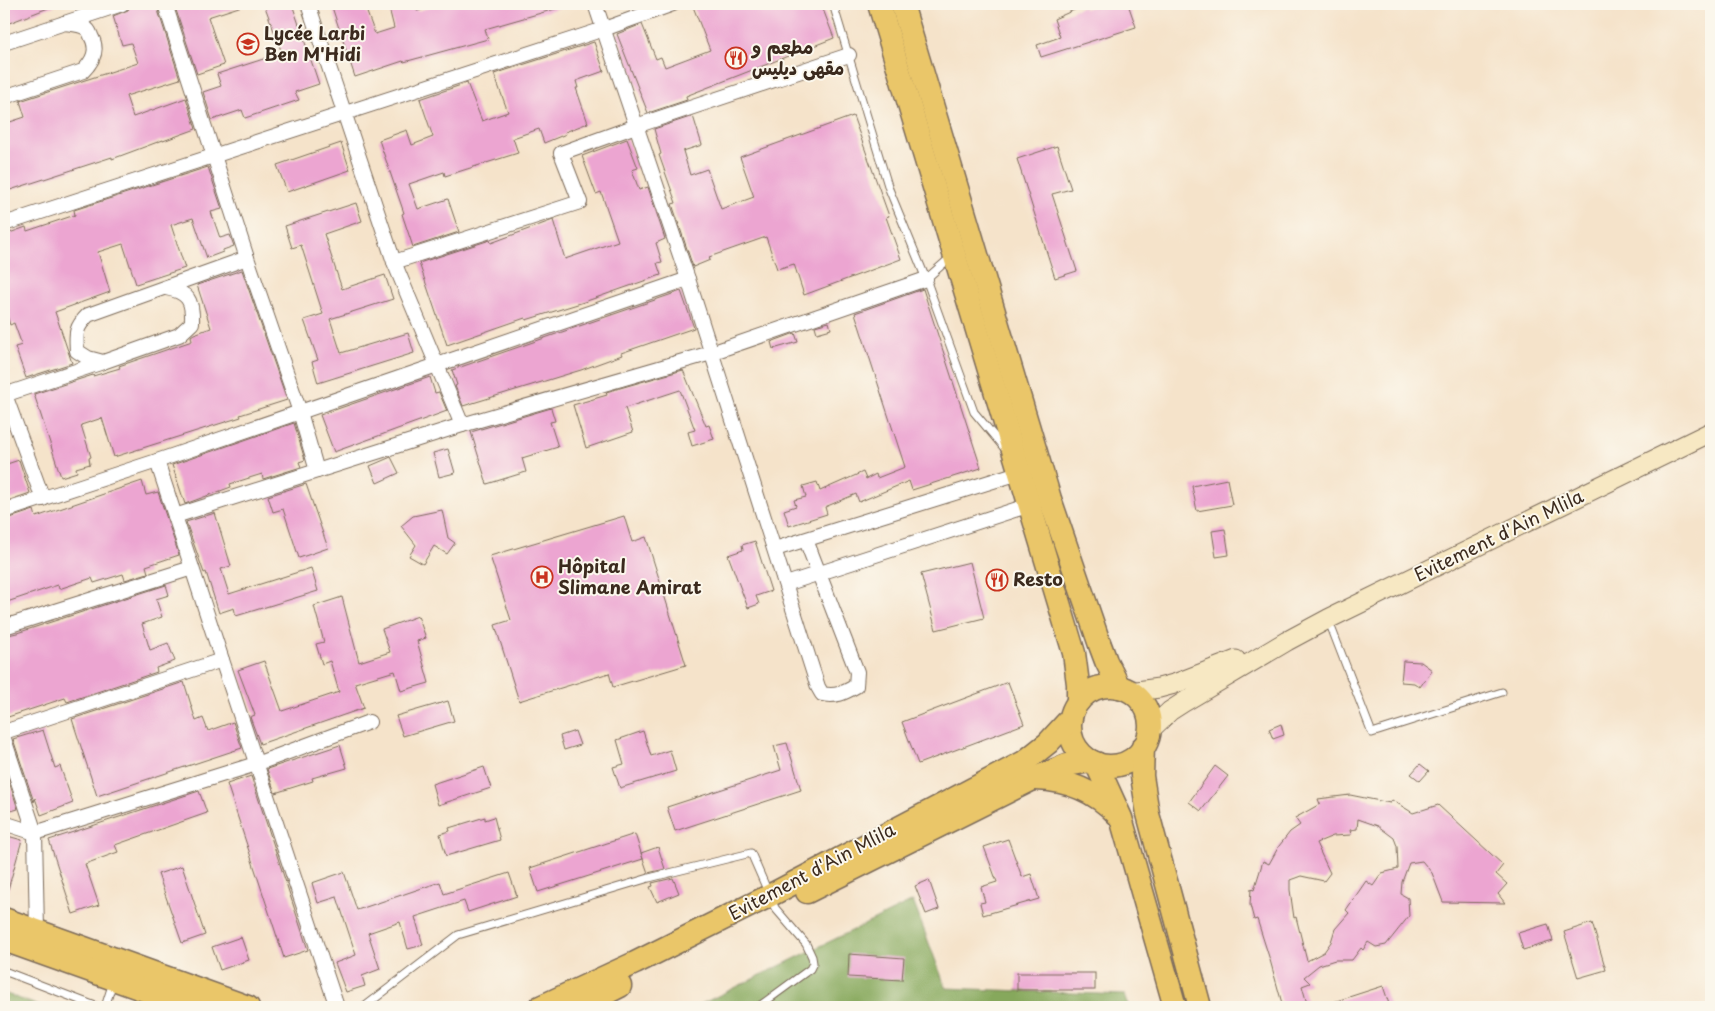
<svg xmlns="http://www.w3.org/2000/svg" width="1715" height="1011" font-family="'Playpen Sans','Playpen Sans Arabic',sans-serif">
<rect width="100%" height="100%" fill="#fbf7ec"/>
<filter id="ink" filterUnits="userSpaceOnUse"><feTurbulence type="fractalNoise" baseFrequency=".02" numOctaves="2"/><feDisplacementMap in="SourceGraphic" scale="10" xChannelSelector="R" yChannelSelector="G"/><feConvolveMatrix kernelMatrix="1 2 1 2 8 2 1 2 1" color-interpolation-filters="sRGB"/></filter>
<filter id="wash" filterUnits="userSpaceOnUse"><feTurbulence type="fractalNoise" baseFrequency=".0096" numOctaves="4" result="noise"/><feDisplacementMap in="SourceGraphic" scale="20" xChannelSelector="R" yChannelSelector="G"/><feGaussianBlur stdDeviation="1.12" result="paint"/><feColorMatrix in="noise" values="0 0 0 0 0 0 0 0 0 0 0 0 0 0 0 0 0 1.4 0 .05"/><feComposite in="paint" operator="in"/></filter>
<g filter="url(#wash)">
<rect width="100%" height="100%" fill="#f5e3ca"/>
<g fill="#86a85c" stroke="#60693d">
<polygon points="913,901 946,988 1125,995 1129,1007 695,1007"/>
<polygon points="4,993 42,1007 4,1007"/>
</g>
<g id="blocks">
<g fill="#eca5d1" fill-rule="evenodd">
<polygon points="4,4 56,4 56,5 4,25"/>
<polygon points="131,4 156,4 180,79 126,96 133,117 186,98 196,129 163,141 163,140 112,159 112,157 4,192 4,124 25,117 20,101 138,63 131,43 122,45 113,16 128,10"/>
<polygon points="174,4 242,4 242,6 208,17 224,65 197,74"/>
<polygon points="264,4 292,4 319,84 295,92 299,100 245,118 242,110 212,120 203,92 221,86 217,74 282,53"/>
<polygon points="331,4 362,4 363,8 365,7 375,34 394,28 388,4 415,4 417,11 443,4 562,4 562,7 485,29 488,39 404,62 403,61 355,77"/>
<polygon points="692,4 821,4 834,38 686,96 687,100 648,113 617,34 642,24 656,59 661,57 665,67 710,50"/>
<polygon points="1101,4 1128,4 1136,27 1041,57 1037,45 1060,37 1054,19 1083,6 1084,9"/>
<polygon points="594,42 604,71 576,81 578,88 576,88 588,123 565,132 566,134 544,143 539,129 513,138 518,153 445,176 444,172 409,184 418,209 448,199 459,232 413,247 402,214 404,213 379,140 407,130 412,145 433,137 420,99 467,83 482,121 508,112 494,74"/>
<polygon points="693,116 702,145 683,151 690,175 707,169 721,209 754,197 740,157 853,116 889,216 886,217 901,259 804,295 794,264 777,269 766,237 709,257 710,260 693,267 672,204 676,203 659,155 661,154 654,129"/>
<polygon points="627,139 638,168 632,170 639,190 648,187 665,239 656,243 662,262 657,263 661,275 584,302 526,320 525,318 447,345 419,263 490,240 491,243 553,220 565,259 618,241 601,192 596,194 582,156"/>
<polygon points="341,143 350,170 287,192 277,165"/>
<polygon points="1057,146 1071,189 1052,194 1077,271 1055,278 1017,159"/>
<polygon points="208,167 222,209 211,212 220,238 230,235 234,246 223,250 223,252 207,258 193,218 171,225 185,268 136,284 123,244 98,252 110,292 55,312 72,363 26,378 15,347 22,345 14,323 10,325 4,306 4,235 26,227 27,231 75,215 74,210"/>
<polygon points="356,203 362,221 324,234 342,289 385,275 393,299 330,319 341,353 408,333 414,353 318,383 312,362 318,360 304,320 323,314 301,245 292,248 285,226"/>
<polygon points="242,270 287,400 240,415 241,417 114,457 102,418 81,425 91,457 89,458 90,464 76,468 77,472 61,477 34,394 93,375 93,376 120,368 119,366 192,341 191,336 194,334 211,328 197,285"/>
<polygon points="923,289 981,468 912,490 909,481 859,502 856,494 825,507 827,514 789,526 784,510 796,506 794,500 806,497 803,486 817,482 820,491 863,472 866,479 876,474 877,478 905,467 855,313"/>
<polygon points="681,291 694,328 621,353 622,355 581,370 463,406 455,386 457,385 452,370"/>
<polygon points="829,322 831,329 817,333 815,326"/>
<polygon points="795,333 798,342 773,349 771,342"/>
<polygon points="683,370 706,426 709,425 714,439 692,446 688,432 695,430 680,390 625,408 633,432 586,448 573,405 607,395 606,392"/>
<polygon points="430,377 435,393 439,392 447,411 334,452 320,415"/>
<polygon points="551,408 555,421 550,422 558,447 522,458 526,472 487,484 471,432"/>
<polygon points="294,423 305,460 299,462 301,467 263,479 262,474 230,484 231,487 185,504 172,465"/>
<polygon points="448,449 455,473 439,477 433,453"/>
<polygon points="391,457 399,473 377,483 370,466"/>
<polygon points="19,460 30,493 4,502 4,465"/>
<polygon points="1227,479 1232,505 1197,511 1192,486"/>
<polygon points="142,481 146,495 158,492 179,555 146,566 148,573 125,580 123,574 94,583 92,578 59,589 58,585 4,603 4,520 34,510 36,517"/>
<polygon points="306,484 328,548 299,558 283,509 273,512 268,496"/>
<polygon points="442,510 448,538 455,543 447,554 434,546 423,564 409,556 416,545 401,526 413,516"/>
<polygon points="215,513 231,566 221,569 229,594 311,568 318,591 236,616 234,608 219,613 206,572 204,573 186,522"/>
<polygon points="624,516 632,542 646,537 686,665 613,687 609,673 519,701 495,625 511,620 490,556"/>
<polygon points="1225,529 1229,555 1216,557 1212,531"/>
<polygon points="755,541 771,591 756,596 759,604 748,608 728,555 743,550 742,545"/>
<polygon points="970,562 984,618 936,630 921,574"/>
<polygon points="166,585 169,595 156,599 162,617 142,624 150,650 168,643 175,661 156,668 157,672 67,702 65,698 8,717 4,703 4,636 17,633"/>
<polygon points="342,597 359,662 390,652 382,629 418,616 426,638 417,641 429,683 401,691 395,671 355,683 364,708 260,744 250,717 255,715 238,670 264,661 282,711 339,692 330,661 322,664 316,644 324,642 314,606"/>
<polygon points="1403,661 1421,662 1432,670 1420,687 1414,683 1401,682"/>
<polygon points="184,682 196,721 203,718 208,731 233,722 242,748 97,796 72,719"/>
<polygon points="1008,682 1024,724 918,764 902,722"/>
<polygon points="448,701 454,721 403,736 396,716"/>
<polygon points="1281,724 1284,735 1273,739 1269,729"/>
<polygon points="43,730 55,768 60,766 73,803 41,815 35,798 34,802 13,739"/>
<polygon points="575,731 580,745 564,750 560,736"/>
<polygon points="643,731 651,756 670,750 676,771 620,788 613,767 624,764 617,740"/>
<polygon points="787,743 801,790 675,831 667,807 781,770 774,746"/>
<polygon points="340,745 347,768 312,778 313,781 275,793 267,769"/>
<polygon points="1420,764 1429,771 1420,781 1411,774"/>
<polygon points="4,766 18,809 4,813"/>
<polygon points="1215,766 1228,776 1201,811 1189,802"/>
<polygon points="484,767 491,788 438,805 432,784"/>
<polygon points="251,776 308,950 284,958 227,784"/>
<polygon points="199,791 207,813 115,845 118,852 85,864 99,905 73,914 49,840"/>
<path d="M1350,795L1390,803L1392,800L1413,813L1438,805L1503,865L1496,874L1507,884L1498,894L1505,903L1443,902L1432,873L1422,861L1409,863L1402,882L1401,894L1408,898L1409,916L1386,945L1376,947L1368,942L1363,950L1361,948L1352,960H1335L1319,965L1304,977L1310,983L1302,986L1308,1007H1283L1270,960L1257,919L1254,920L1250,905L1251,889L1254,890L1263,861L1269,864L1279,846L1290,832L1300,825L1295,818L1320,804L1318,799ZM1358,819L1378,826L1394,838L1397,846L1398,869L1382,873L1373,886L1366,881L1346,910L1349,913L1335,929L1331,942L1324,952L1307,961L1296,917L1294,918L1290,890V880L1301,876L1324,881L1330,873L1316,843L1333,836L1351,835L1350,830L1357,829Z"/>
<polygon points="485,817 485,820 494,817 500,840 446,856 440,834 450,831 449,828"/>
<polygon points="635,834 643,859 538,892 530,868"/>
<polygon points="4,835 22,840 7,893 4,892"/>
<polygon points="1008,839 1022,877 1031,874 1039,899 983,915 980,903 985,902 981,887 997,882 984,847"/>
<polygon points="658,847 665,869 648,873 641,853"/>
<polygon points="182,866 205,935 182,943 158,874"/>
<polygon points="344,872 357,910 440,882 444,894 509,873 517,896 468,912 464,901 415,917 423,945 408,949 400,922 368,933 380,969 362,976 365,986 346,992 335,963 356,955 337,897 318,903 312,883"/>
<polygon points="673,878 679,893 657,902 650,887 653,886 652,883"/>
<polygon points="929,880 939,909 926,914 915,886"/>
<polygon points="1592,923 1606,970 1578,978 1564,932"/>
<polygon points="1548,924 1553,941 1523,950 1518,933"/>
<polygon points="241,937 249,960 220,970 212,947"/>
<polygon points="849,954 904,958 902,980 848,977"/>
<rect x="1017" y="973" width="78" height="17"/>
<polygon points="1383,986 1390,1007 1325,1007 1324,1005"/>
</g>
</g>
</g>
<g filter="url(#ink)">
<use href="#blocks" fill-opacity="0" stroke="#7c6b5a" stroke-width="1"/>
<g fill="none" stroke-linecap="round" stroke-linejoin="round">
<g stroke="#7c6b5a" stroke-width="9">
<g id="service">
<polyline points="833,4 889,189 926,279 951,257"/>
<polyline points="926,279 974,412 1005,449"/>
<polyline points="1328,619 1372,733 1502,692"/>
<polyline points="4,971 98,1007"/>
<polyline points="105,1007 113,982"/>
<polyline points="364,1007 458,935 649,878 751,853 775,908 806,944 812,957 813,963 810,969 758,1007"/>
</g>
</g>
<g stroke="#7c6b5a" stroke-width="16">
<g id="minor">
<polyline points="165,4 247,258 300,412 317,471"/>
<polyline points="308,4 394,262 462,425"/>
<path d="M595,4L688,279L818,687L822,694C836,697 844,693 856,686L857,672L806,540"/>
<polyline points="4,43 122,4"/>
<path d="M4,97L83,71C93,61 99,50 91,36C91,35 88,29 87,29C82,24 71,24 64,23"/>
<polyline points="4,224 604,29 673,4"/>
<polyline points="394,262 580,202 561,153 636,126 849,55"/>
<path d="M166,288C188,292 193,300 192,323L179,335L103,362L88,358L77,351C76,333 75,328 88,315L247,258"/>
<polyline points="4,392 43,499"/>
<polyline points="4,395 103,362"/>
<polyline points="4,511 157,461 688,279"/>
<polyline points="175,516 462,425 711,353 926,279"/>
<polyline points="775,549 1025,471"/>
<polyline points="786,584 1030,505"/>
<polyline points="4,627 192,568 157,461"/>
<polyline points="222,660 337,1007"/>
<polyline points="4,732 222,660 192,568"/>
<polyline points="4,739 35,833 37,931 35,937"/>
<polyline points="4,823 35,833 256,764 369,722"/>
</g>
</g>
<g stroke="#7c6b5a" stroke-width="21">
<g id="secondary">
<polyline points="1130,692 1159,688 1174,684 1236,660"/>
<polyline points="1149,731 1170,711 1184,702 1287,641 1328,619 1711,432"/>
</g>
</g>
<g stroke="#7c6b5a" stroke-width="25">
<g id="trunk">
<polyline points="879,4 1074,653 1078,684 1078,702"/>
<polyline points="902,4 1050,499 1100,645 1106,661 1119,687"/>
<circle cx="1110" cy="726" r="40"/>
<polyline points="1143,747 1142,776 1148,814 1200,1007"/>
<polyline points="1096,763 1121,818 1175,1007"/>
<path d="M1036,779C1068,780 1095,791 1117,814"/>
<polyline points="807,892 1033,779 1067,765 1091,761"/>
<polyline points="4,919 248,1007"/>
<polyline points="4,940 192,1007"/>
<polyline points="540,1007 635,963 769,896 1024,762 1048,743 1071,718"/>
<polyline points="579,1007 620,986"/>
</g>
</g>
<use href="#service" stroke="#fff" stroke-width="7"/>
<use href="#minor" stroke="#fff" stroke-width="14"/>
<use href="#secondary" stroke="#f7e8c3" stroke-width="19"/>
<use href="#trunk" stroke="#eac669" stroke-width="22"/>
</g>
</g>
<defs>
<g id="school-ring" transform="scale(1.125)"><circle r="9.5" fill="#fbf7ec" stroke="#c8321e" stroke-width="1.5"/><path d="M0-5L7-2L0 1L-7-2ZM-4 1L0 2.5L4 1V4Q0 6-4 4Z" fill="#c8321e"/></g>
<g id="restaurant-ring" transform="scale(1.125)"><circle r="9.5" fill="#fbf7ec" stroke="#c8321e" stroke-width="1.5"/><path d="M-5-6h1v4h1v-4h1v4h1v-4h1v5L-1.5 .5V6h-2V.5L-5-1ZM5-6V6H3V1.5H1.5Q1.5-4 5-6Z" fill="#c8321e"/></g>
<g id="hospital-ring" transform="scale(1.125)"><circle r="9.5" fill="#fbf7ec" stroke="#c8321e" stroke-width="1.5"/><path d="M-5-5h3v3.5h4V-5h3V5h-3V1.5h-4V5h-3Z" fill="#c8321e"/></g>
</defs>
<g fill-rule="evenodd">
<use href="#school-ring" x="248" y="44"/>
<use href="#restaurant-ring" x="736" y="58"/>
<use href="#hospital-ring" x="542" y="577"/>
<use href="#restaurant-ring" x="997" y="580"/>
</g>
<g text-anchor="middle" stroke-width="4" stroke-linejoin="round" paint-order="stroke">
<g font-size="18" font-weight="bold" fill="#3b2a1e" stroke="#fbf7ec" text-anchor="start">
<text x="264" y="40">Lycée Larbi<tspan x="264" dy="21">Ben M'Hidi</tspan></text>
<text x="752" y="54">مطعم و<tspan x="752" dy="21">مقهى ديليس</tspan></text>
<text x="558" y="573">Hôpital<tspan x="558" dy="21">Slimane Amirat</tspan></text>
<text x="1013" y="586">Resto</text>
</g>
<g font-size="18" fill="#3b2a1e" stroke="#fbf7ec">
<text transform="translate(1499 536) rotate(-26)" y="6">Evitement d'Ain Mlila</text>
<text transform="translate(812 872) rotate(-28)" y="6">Evitement d'Ain Mlila</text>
</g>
</g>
<rect width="1715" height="1011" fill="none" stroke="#fbf7ec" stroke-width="20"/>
</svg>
